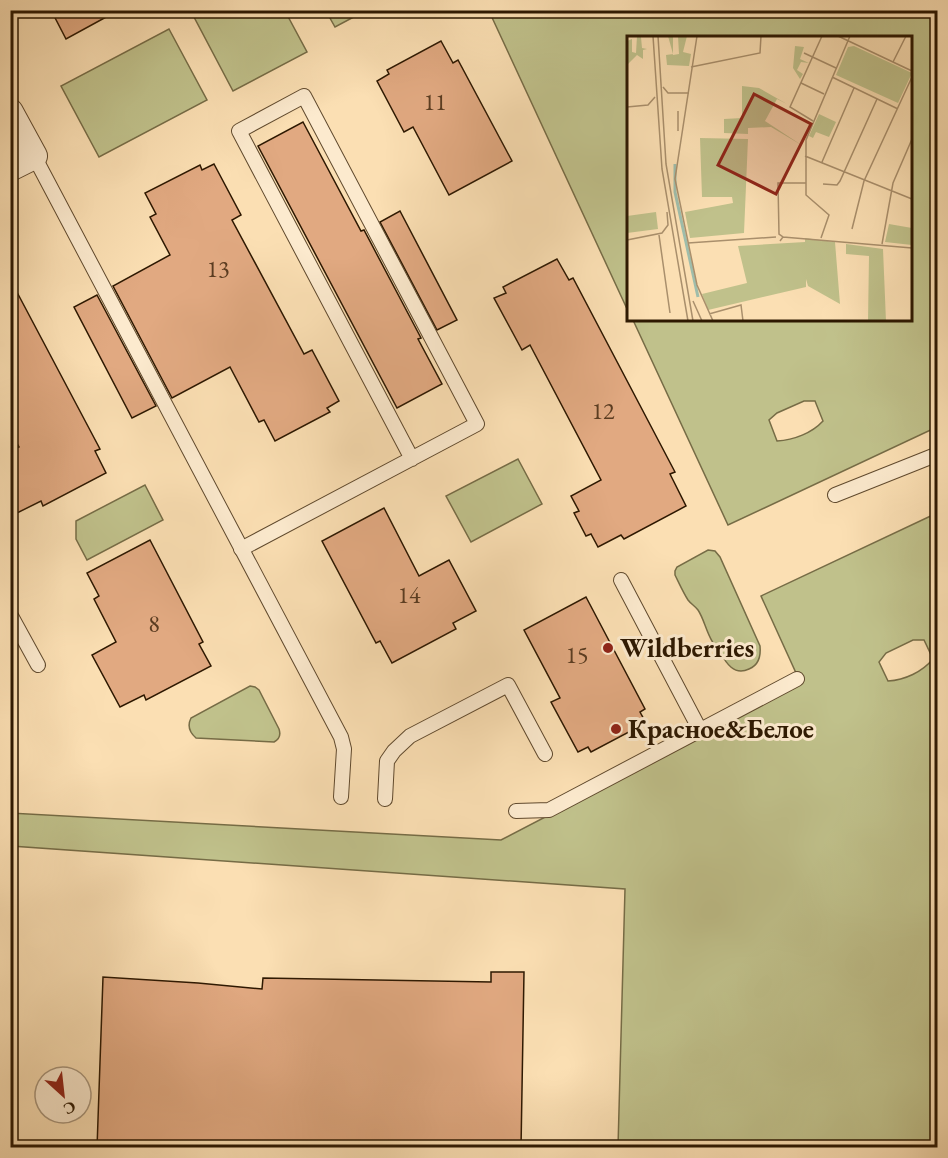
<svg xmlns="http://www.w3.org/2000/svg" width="948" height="1158" font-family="'EB Garamond',serif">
<rect width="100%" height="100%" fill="#fbdfb3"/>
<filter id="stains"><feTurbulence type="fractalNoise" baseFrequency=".00333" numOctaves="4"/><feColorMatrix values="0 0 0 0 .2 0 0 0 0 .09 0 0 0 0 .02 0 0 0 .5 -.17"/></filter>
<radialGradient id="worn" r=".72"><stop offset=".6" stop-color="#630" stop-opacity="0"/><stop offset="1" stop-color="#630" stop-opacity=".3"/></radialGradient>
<g fill="#c0c18b" stroke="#766c46" stroke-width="1.5" fill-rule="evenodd">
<polygon points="207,11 285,11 307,52 233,91 194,17"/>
<polygon points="326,11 365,11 335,27"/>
<path d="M489,11H937V427L728,525L633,320H910V38H628V311ZM804,401H815L823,421C812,433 794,440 777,441L769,420L777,413Z"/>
<polygon points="169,29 207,100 99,157 61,86"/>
<polygon points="518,459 542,504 471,542 446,496"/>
<polygon points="145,485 163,520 87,560 76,539 76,521"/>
<path d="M937,513V1147H618L625,889L11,846L10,813L501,840L801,684L761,596ZM913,640H924L933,659C922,672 905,680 888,681L879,662L886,653Z"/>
<path d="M708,550L715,551L720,557L760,646C761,656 759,665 749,669C734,676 726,663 720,652C718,648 714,645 712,641C706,631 704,619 698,610C695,606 691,604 688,600C683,592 679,583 675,575V571L677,567Z"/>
<path d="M250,686L255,687L259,690L279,729C281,735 280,739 274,742L196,738C189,732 187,726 191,718Z"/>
</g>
<g fill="#e1a981" stroke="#2d1801" stroke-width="1.5">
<polygon points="51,10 119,10 66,39"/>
<polygon points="441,41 453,63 458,60 512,161 449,195 413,127 404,132 377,81 389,74 387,70"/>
<polygon points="303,122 361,231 364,230 421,338 418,339 442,384 397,408 258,146"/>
<polygon points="214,164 241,215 232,220 304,354 312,350 339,401 327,408 330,412 275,441 264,420 259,422 230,367 172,398 113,286 170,255 150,217 156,214 145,193 200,165 202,170"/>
<polygon points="400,211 457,320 437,330 380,222"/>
<polygon points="557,259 569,280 573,278 675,472 670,474 686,506 624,539 621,535 598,547 591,534 586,536 574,513 579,511 571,496 601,480 530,345 522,350 494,298 506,293 503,287"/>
<polygon points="10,279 100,449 95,451 106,473 43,506 41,501 17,513 10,500 10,451 19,447 10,431"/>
<polygon points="97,295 156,406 132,418 74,307"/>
<polygon points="384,508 419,576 449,560 476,611 453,623 456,629 392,663 380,641 376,643 322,541"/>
<polygon points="150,540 203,642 199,644 211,666 146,700 144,695 120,707 92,655 116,642 94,599 99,596 87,573"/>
<polygon points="586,597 645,709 640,712 646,723 591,752 588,747 578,752 551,702 560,698 524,630"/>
<polygon points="491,972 524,972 521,1148 97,1148 103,977 198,983 262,989 263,978 491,982"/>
</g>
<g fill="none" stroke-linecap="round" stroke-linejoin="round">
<g stroke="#604a2e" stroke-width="16">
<g id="lane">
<polyline points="34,156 341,737 344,749 341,797"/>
<polyline points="835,495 938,454"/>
<polyline points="241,549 477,424 304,96 239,131 412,459"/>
<polyline points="621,580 700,730"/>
<polyline points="10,614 38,665"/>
<polyline points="385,799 387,761 394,751 410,736 508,685 545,754"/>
<polyline points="516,811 549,810 797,679"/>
</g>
</g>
<g stroke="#604a2e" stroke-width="28">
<polyline id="street" points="10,112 34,156 10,168"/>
</g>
<use href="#lane" stroke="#fceace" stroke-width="14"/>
<use href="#street" stroke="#fceace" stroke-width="26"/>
</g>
<g fill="#8f2418" stroke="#fceace" stroke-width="2">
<circle cx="608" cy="648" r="6"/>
<circle cx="616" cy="729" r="6"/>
</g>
<g text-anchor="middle" stroke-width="6" stroke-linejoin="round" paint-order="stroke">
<g font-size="24" fill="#5a3c21">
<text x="435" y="110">11</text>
<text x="218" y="277">13</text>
<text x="603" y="419">12</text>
<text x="409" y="603">14</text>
<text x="154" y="632">8</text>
<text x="577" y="663">15</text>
</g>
<g font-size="27" font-weight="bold" fill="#2d1801" stroke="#fceace" text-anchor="start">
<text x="620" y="657">Wildberries</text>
<text x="628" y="738">Красное&amp;Белое</text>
</g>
</g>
<g transform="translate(627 36)">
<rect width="285" height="285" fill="#fbdfb3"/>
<path d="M10,0L14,1L15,12L20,13L16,14V23L10,19L0,29V5L5,3V16L9,17ZM41,0H46V19L52,18L51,0H60L56,16L64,18L62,30L40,29L39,19L46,18ZM168,10L177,11L173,23L182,27L174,26L170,34L176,38L173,43L166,32ZM227,10L285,37L271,67L209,39L221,11ZM115,50L132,52L160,68L150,63L138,85L176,110L144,91L121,92V98L97,97V83L115,82ZM192,78L209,86L202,101L189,96L186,102L182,100ZM73,102L121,103L117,197L63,202L58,176L106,167L105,161H75ZM29,176L31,193L0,197V180ZM262,188L285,192V209L258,206ZM178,202L208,206L213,268L181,250L179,243V251L81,274L75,258L120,247L111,210L178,206ZM219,208L256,213L259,285H241L242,220L219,218Z" fill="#c0c18b"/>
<path fill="none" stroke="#9fbdab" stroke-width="3" d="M48,128V156L71,261"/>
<path fill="none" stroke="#a98f6c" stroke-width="1.5" d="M26,0L35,133L61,285M31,0L39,128L66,285M70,0L48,143L70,249L86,285M211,0L285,35M177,17L209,32M266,26L279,0M64,31L133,17L134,0M205,41L271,73M174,47L197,58M36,51L41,57H62M0,71L21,69L28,61M186,85L163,71L195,0M51,95V75M178,120L285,163M195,126L227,52M196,148L210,149L213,145L250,63M225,193L237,145L285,41M32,199L43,277M156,201L285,212M194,202L202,179L179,159V104L223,0M0,204L35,197L41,189L40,176M153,205L156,201L152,198L151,147H179M61,207L149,201M255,208L266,147L285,103M66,265L75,285M82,278L114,269L116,285"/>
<path fill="#8f2418" fill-opacity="0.15" stroke="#8f2418" stroke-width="3" d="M127,58L184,88L149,158L91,129Z"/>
<rect width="285" height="285" fill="none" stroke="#2d1801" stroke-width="3"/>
</g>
<rect width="948" height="1158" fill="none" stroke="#fbdfb3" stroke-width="36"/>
<rect x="12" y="12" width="924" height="1134" fill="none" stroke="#2d1801" stroke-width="3"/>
<rect x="18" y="18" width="912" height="1122" fill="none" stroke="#2d1801" stroke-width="1.5"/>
<g transform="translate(63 1095) rotate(153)"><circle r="28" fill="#fceace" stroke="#a9967c" stroke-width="1.5"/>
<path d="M0-4.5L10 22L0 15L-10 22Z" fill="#8f2418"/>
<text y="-9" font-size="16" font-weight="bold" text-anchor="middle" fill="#2d1801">С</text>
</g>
<rect width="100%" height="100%" filter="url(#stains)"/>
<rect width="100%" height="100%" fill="url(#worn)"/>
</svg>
